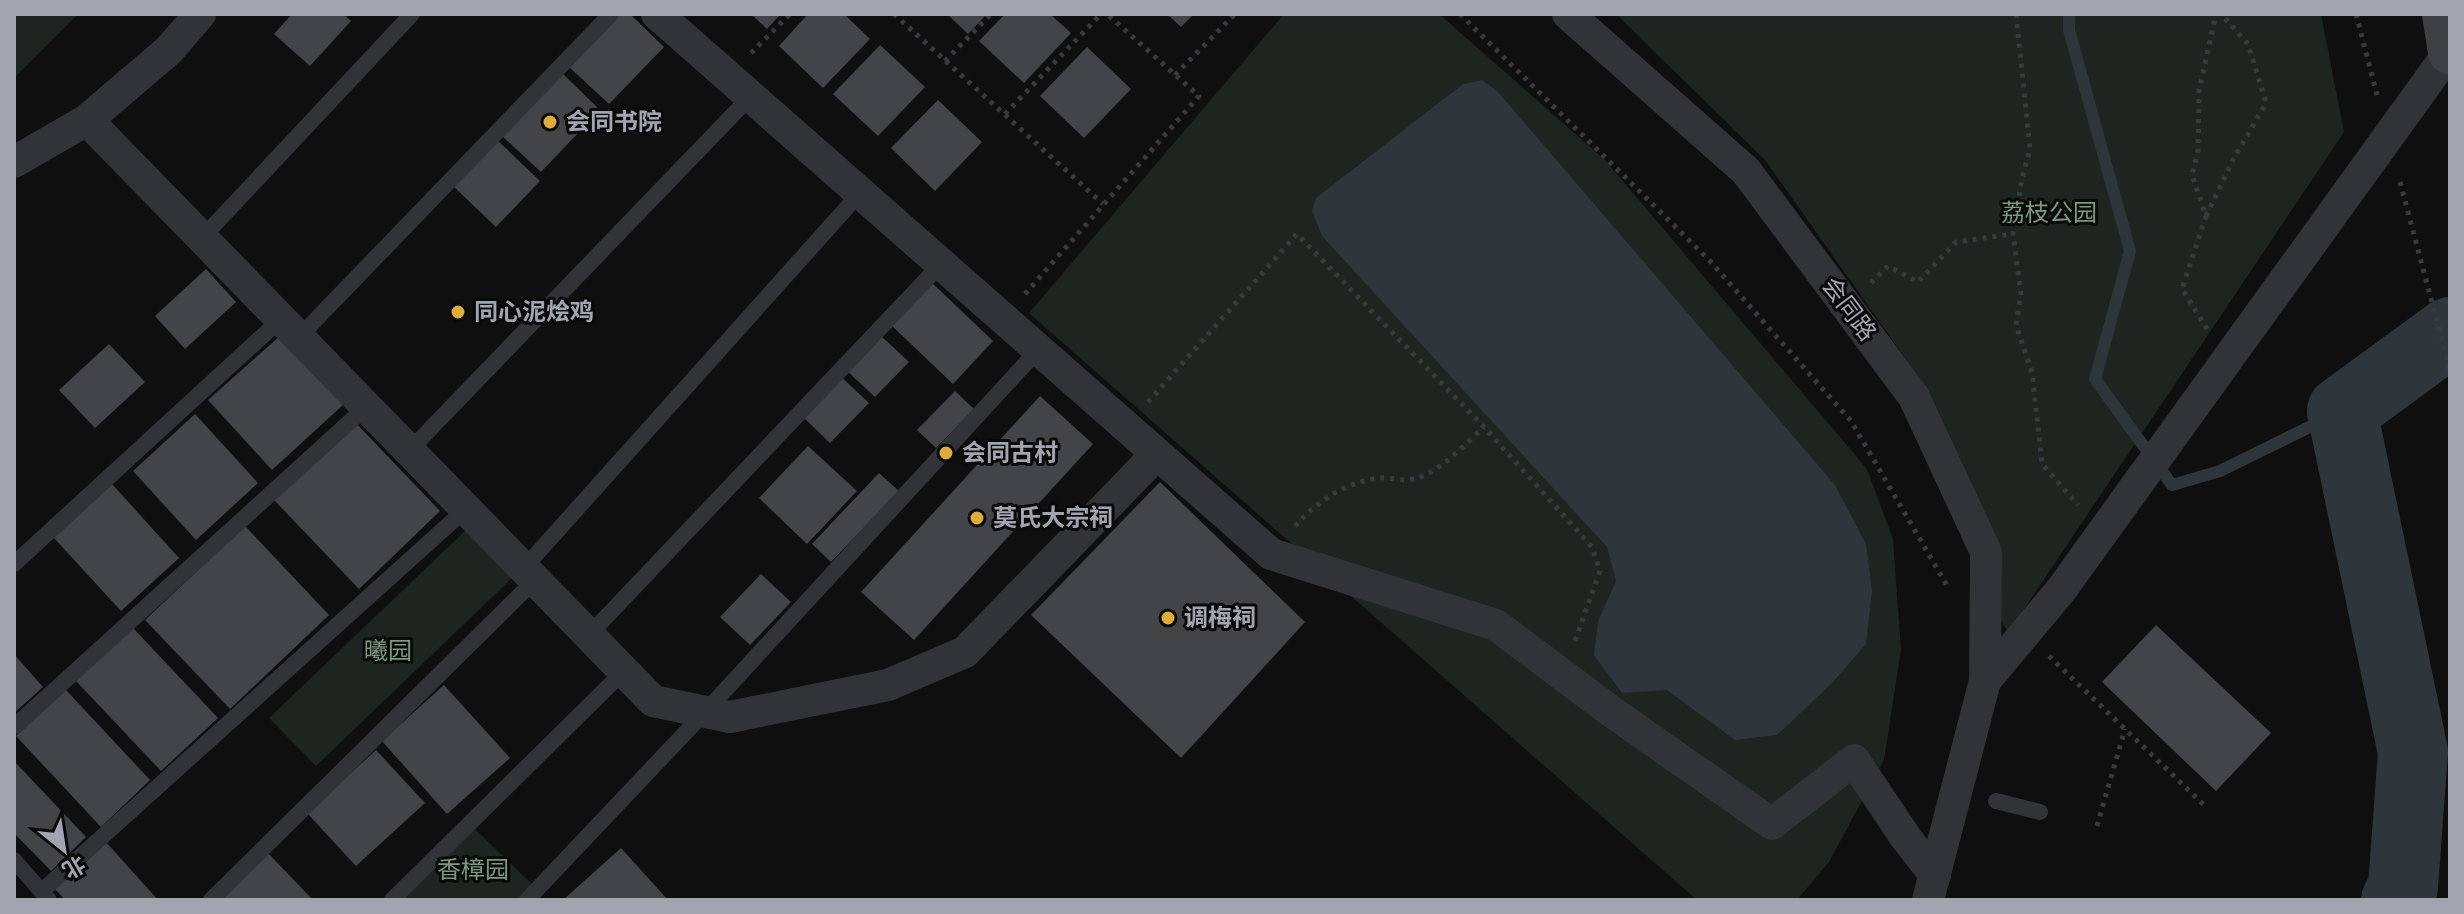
<svg xmlns="http://www.w3.org/2000/svg" width="2464" height="914" font-family="'DM Sans','Noto Sans SC',sans-serif">
<rect width="100%" height="100%" fill="#0f0f10"/>
<g fill="#1e241f">
<polygon points="14,14 78,14 14,78"/>
<polygon points="1284,14 1439,14 1605,160 1867,469 1893,539 1901,650 1884,760 1829,862 1797,900 1697,900 1029,313"/>
<polygon points="1616,14 2321,14 2344,132 2008,633 2001,620 1999,543 1930,393 1765,160"/>
<polygon points="466,530 512,578 316,766 269,718"/>
<polygon points="474,828 533,885 518,900 400,900"/>
</g>
<polygon fill="#2e353b" points="1482,80 1498,92 1835,485 1866,544 1872,591 1866,644 1832,683 1777,735 1735,740 1667,690 1622,693 1594,655 1598,621 1616,581 1607,547 1322,236 1312,211 1316,198 1463,84"/>
<g fill="none" stroke-linecap="round" stroke-linejoin="round">
<polyline stroke="#2e353b" stroke-width="12" points="2069,14 2069,30 2130,251 2095,379 2172,485 2220,471 2342,411"/>
<polyline stroke="#2e353b" stroke-width="70" points="2396,900 2403,887 2413,752 2342,411 2450,332"/>
</g>
<g fill="#434448">
<polygon points="292,14 343,14 351,21 310,66 274,34"/>
<polygon points="616,14 630,14 664,47 609,104 567,65"/>
<polygon points="751,14 781,14 767,29"/>
<polygon points="808,14 844,14 870,39 823,88 779,46"/>
<polygon points="947,14 987,14 968,34"/>
<polygon points="1005,14 1050,14 1071,33 1024,83 979,41"/>
<polygon points="1167,14 1194,14 1181,27"/>
<polygon points="880,45 925,87 878,136 833,94"/>
<polygon points="1087,47 1131,89 1084,138 1040,96"/>
<polygon points="560,71 600,110 541,172 500,134"/>
<polygon points="938,100 982,142 935,191 891,148"/>
<polygon points="495,138 540,181 496,227 451,184"/>
<polygon points="206,269 236,302 185,349 155,316"/>
<polygon points="930,281 993,341 953,384 890,324"/>
<polygon points="879,334 909,362 875,397 845,369"/>
<polygon points="280,336 343,405 272,470 208,400"/>
<polygon points="109,344 145,382 95,428 59,390"/>
<polygon points="838,374 869,403 830,443 800,414"/>
<polygon points="955,391 974,409 936,448 917,430"/>
<polygon points="1040,396 1093,444 914,640 861,592"/>
<polygon points="195,414 258,483 196,540 133,471"/>
<polygon points="355,422 440,511 359,589 274,500"/>
<polygon points="808,446 857,491 807,544 759,498"/>
<polygon points="879,473 899,491 831,562 812,544"/>
<polygon points="1160,482 1305,622 1181,758 1031,615"/>
<polygon points="112,484 179,558 121,611 54,538"/>
<polygon points="245,526 329,615 230,709 145,620"/>
<polygon points="761,574 791,602 750,645 720,617"/>
<polygon points="2156,625 2271,733 2216,791 2102,682"/>
<polygon points="133,628 218,718 161,771 76,681"/>
<polygon points="14,654 43,687 14,713"/>
<polygon points="444,685 510,758 447,814 382,741"/>
<polygon points="66,690 150,780 101,827 16,736"/>
<polygon points="376,750 425,803 356,866 307,813"/>
<polygon points="14,761 86,837 51,871 14,833"/>
<polygon points="106,842 158,900 65,900 54,888"/>
<polygon points="621,848 668,900 563,900"/>
<polygon points="267,852 313,900 216,900"/>
</g>
<g fill="none" stroke-linecap="round" stroke-linejoin="round">
<g stroke="#393a3d" stroke-width="5" stroke-dasharray="4 6" stroke-linecap="butt">
<polyline points="894,14 1103,204"/>
<polyline points="1460,14 1709,260 1851,421 1949,589"/>
<polyline points="2016,14 2030,149 2022,178 2013,234 2021,294 2016,325 2032,372 2042,464 2078,505"/>
<polyline points="2356,14 2377,95"/>
<polyline points="751,53 790,14"/>
<polyline points="945,61 991,14"/>
<polyline points="1175,75 1235,14"/>
<polyline points="1005,114 1101,14"/>
<polyline points="2400,182 2450,370"/>
<polyline points="2206,216 2233,160 2266,103 2248,44 2221,14"/>
<polyline points="1871,283 1888,266 1918,282 1956,242 2013,234"/>
<polyline points="1025,294 1199,96 1107,14"/>
<polyline points="2207,329 2182,289 2206,216 2192,175 2198,151 2199,91 2216,14"/>
<polyline points="1148,402 1297,234 1484,427 1592,547 1600,571 1575,641"/>
<path d="M1295,526C1318,501 1346,481 1381,478C1391,477 1403,482 1413,479C1440,473 1464,445 1484,427"/>
<polyline points="2049,656 2204,805"/>
<polyline points="2097,826 2125,729"/>
</g>
<g stroke="#323337" stroke-width="16">
<polyline points="202,238 412,14"/>
<polyline points="299,337 611,14"/>
<polyline points="409,451 751,96"/>
<polyline points="14,564 281,319"/>
<polyline points="524,568 860,193"/>
<polyline points="589,635 941,264"/>
<polyline points="14,727 366,407"/>
<polyline points="1996,801 2040,812"/>
<polyline points="14,860 49,900"/>
<polyline points="42,891 466,509"/>
<polyline points="211,900 535,580"/>
<polyline points="392,900 624,671"/>
<polyline points="527,900 705,712 1038,350"/>
</g>
<g stroke="#323337" stroke-width="32">
<polyline points="657,14 1271,554 1496,625 1612,712 1772,824 1854,760 1906,838 1935,875"/>
<polyline points="1568,14 1746,171 1914,397 1986,552 1985,681 1928,900"/>
<polyline points="87,120 653,701 730,717 888,685 965,652 1157,454"/>
<polyline points="14,162 87,120 169,50 200,14"/>
<polyline points="1985,681 2061,590 2450,51"/>
</g>
<polyline stroke="#3f4044" stroke-width="44" points="2444,14 2450,52"/>
</g>
<g fill="#ddac3a" stroke="#0a0a0b" stroke-width="3">
<circle cx="550" cy="122" r="8"/>
<circle cx="458" cy="312" r="8"/>
<circle cx="946" cy="453" r="8"/>
<circle cx="977" cy="518" r="8"/>
<circle cx="1168" cy="618" r="8"/>
</g>
<g text-anchor="middle" stroke-width="6" stroke-linejoin="round" paint-order="stroke">
<g font-size="24" font-weight="bold" fill="#a1a5af" stroke="#0a0a0b" text-anchor="start">
<text x="566" y="130">会同书院</text>
<text x="474" y="320">同心泥烩鸡</text>
<text x="962" y="461">会同古村</text>
<text x="993" y="526">莫氏大宗祠</text>
<text x="1184" y="626">调梅祠</text>
</g>
<g font-size="24" fill="#7a997d" stroke="#0a0a0b">
<text x="2049" y="221">荔枝公园</text>
<text x="388" y="659">曦园</text>
<text x="473" y="878">香樟园</text>
</g>
<g font-size="24" fill="#a1a5af" stroke="#0a0a0b">
<text transform="translate(1849 309) rotate(53)" y="8">会同路</text>
</g>
</g>
<rect width="2464" height="914" fill="none" stroke="#a1a5af" stroke-width="32"/>
<g transform="translate(64 850) rotate(150)" stroke="#0a0a0b" stroke-width="6" paint-order="stroke">
<path d="M0-6L14 30L0 20L-14 30Z" fill="#a1a5af"/>
<text y="-12" font-size="22" font-weight="bold" text-anchor="middle" fill="#a1a5af">北</text>
</g>
</svg>
